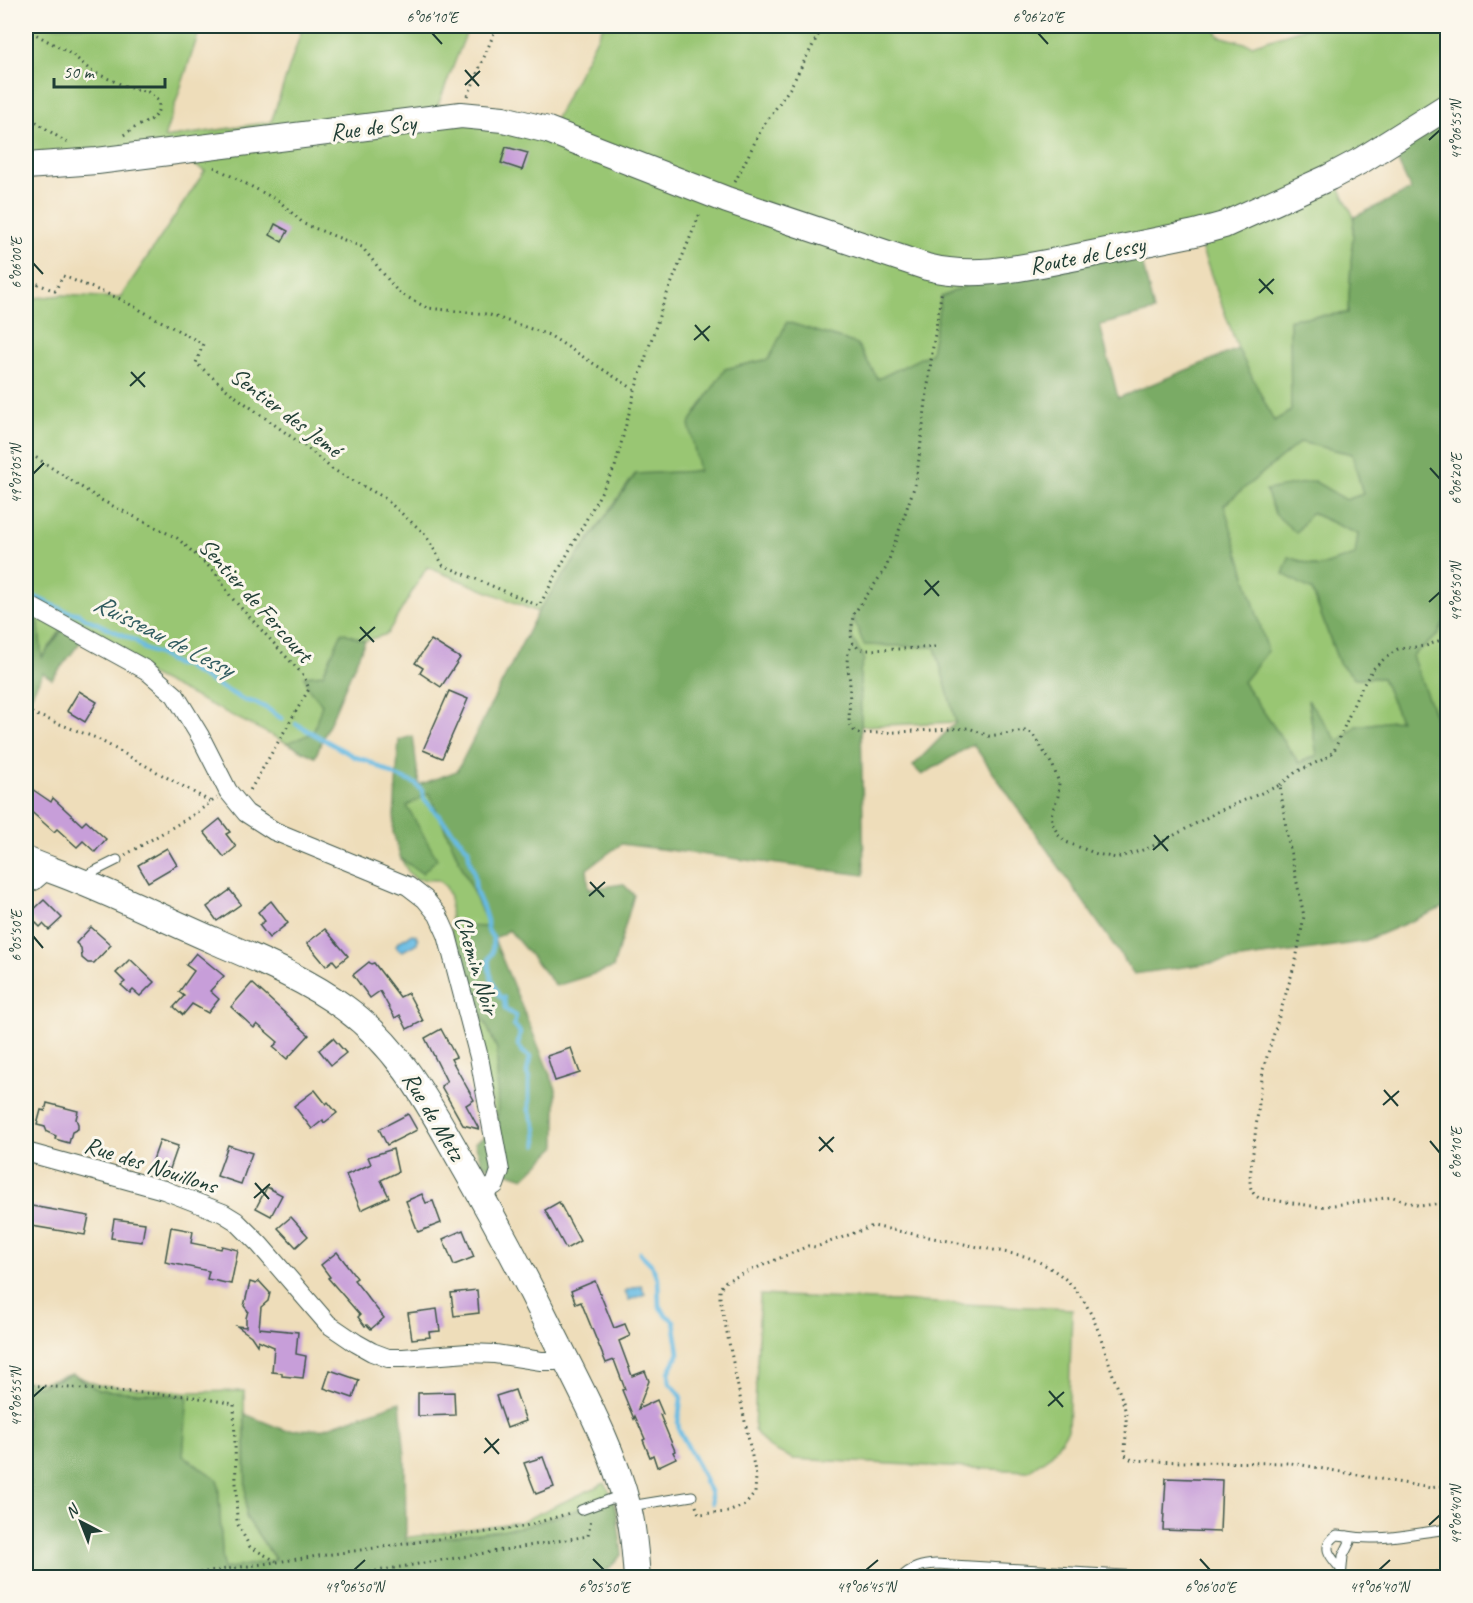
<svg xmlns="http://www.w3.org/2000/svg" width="1473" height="1603" font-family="Caveat,sans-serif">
<rect width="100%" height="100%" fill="#fbf7ec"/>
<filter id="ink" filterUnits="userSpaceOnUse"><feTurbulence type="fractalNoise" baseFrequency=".0167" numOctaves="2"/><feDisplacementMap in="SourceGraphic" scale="12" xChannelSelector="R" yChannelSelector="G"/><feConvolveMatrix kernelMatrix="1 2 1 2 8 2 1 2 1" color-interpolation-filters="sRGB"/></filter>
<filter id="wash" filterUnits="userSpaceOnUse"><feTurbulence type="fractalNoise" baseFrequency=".008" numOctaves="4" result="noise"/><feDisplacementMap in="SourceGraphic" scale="24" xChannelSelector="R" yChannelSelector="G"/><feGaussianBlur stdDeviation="1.35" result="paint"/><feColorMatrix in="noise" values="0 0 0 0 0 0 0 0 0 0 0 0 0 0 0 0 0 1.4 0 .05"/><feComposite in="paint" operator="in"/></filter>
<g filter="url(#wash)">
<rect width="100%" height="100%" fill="#eeddba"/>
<g fill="#99c673" stroke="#5c8254" stroke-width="1.5">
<polygon points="26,26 201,26 164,138 271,122 303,26 469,26 438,105 507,109 554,122 603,26 1213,26 1219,36 1252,45 1311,26 1447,26 1447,117 1337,183 1354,217 1348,313 1290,319 1291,411 1274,421 1238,349 1198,239 941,297 932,353 878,379 769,359 725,369 699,471 635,474 538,612 427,567 387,634 364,641 315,757 61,630 41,659 38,616 26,610 26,317 35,298 63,295 120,298 205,171 181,158 26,172"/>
<polygon points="1300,442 1352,454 1363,494 1346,500 1314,481 1296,533 1311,513 1358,534 1356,555 1318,567 1289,557 1312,590 1339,663 1355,678 1382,678 1400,720 1356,726 1338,742 1308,701 1317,755 1299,763 1243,682 1224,505"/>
<polygon points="853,615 864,645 935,647 956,722 861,726 860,671 864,659 851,636"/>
<polygon points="1447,615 1447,748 1411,656 1438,635"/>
<polygon points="429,793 489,928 460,965 497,1049 498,1128 451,931 450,897 446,887 438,880 416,879 409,873 401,859 422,873 406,806"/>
<polygon points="760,1295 1072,1309 1068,1430 1051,1455 1028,1471 793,1459 768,1447 754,1430"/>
<polygon points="72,1374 98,1385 188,1392 244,1391 246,1517 276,1561 223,1569 218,1480 183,1456 187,1396 98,1390 72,1374 41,1386 26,1385 26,1381 42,1382"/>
<polygon points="605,1483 613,1499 522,1527 406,1543 405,1538 520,1522"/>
</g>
<g fill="#7aab65" stroke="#4c744c" stroke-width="1.5" fill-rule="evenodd">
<path d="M1447,117V615L1438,635L1412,656L1447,748V906L1362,942L1134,974L973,744L922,775L913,766L956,722L935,647L864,645L853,617L851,636L864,659L860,671L864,875L621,844L587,869L589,889L623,884L634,895L613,968L556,986L509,930L494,939L556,1089V1147L524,1178L482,1164L475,1143L498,1127L497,1049L460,965L462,926L489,927L429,793L407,806L437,859L422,873L401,859L393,832L399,740L413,736L419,785L457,771L538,612L636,474L699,471L689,424L725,369L769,359L787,322L857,344L878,379L931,353L941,297L974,282L1140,253L1154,311L1100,325L1118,398L1238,349L1274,421L1291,411L1290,319L1348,313L1354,217L1411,190L1393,151ZM1300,442L1352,454L1363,494L1346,500L1314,481L1266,490L1275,514L1296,533L1311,513L1358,534L1355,555L1318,567L1289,557L1283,574L1312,590L1339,663L1355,678H1382L1400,720L1356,726L1338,742L1308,700L1317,755L1299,763L1243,682L1268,651L1224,505Z"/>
<polygon points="26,610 38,616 42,658 62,630 82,640 52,679 43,673 26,705"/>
<polygon points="342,632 365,641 315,757 287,743 313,733 322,704 309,689 304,676 323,674"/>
<polygon points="72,1374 98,1390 188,1396 183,1456 218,1480 223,1569 276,1560 246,1517 245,1414 284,1430 322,1429 400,1402 405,1457 406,1543 522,1527 613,1499 617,1514 622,1554 608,1570 559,1578 26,1577 26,1385 41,1386"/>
</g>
<g fill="#67bbe3" stroke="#437c8c" stroke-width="1.5">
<polygon points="412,934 416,935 418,939 417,943 403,951 399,950 396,946 398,942"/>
<polygon points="641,1285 645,1294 629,1300 625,1291"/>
</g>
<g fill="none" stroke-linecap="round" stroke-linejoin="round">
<g stroke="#67bbe3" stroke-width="4.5">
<polyline points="26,593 66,611 79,614 85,618 136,641 144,649 158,654 177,665 185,665 190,670 244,700 256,703 268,709 282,719"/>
<path d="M296,724L355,757L368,761L394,775L416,784L422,791L424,799L468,849L470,862L474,872L476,892L483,908L487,921V929L493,938C492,943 493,948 492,953C491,955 490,956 489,958C487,968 494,989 500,997L504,998L505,1009L516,1016L514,1025L520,1032L518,1045L523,1052L530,1057L527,1073L529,1078V1110L536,1129L537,1145"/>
<polyline points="640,1253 651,1264 658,1279 659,1306 666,1315 674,1321 679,1353 669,1372 670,1383 679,1393 681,1398 678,1423 679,1430 705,1479 704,1481 710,1491 712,1503"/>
<polyline points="623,1578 623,1577"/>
</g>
</g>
<g id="blocks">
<g fill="#c79ed9">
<polygon points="506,147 528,153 522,170 501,163"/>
<polygon points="275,224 288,231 282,242 270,235"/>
<polygon points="431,640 460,658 441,687 420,673 423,668 415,663"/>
<polygon points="79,691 97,702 85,722 67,711"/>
<polygon points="449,691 468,699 442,758 423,750"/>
<polygon points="26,785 51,802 53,798 82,825 86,821 106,839 95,852 83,841 77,847 57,829 54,832 26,807"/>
<polygon points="220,819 230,832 226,834 236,847 224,857 204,832"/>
<polygon points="167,848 177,865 148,882 138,865"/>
<polygon points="230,890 241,904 217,921 207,907"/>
<polygon points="44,900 62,918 49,930 43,924 40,927 28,915"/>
<polygon points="271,901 288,923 269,938 259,925 265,921 258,912"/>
<polygon points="91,927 111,945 94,963 88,963 82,958 81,948 76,943"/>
<polygon points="325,929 348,956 337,965 333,960 326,966 307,943"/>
<polygon points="196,953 224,976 210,991 219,999 208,1013 192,1004 183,1015 174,1007 184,996 179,992 194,971 186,965"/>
<polygon points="130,959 154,982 140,996 133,990 130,993 121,985 125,982 116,973"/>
<polygon points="369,962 371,964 374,963 400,997 408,993 423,1021 407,1029 400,1015 395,1018 380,991 370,998 353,975"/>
<polygon points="252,983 309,1035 287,1059 273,1047 278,1042 257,1024 254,1028 231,1007"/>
<polygon points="441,1029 456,1057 451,1059 474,1100 466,1105 479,1129 463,1125 441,1086 447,1082 425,1038"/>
<polygon points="333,1038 346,1053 331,1065 319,1050"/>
<polygon points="571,1048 580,1073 555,1081 547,1056"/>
<polygon points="315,1090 326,1104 328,1102 337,1113 324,1123 323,1120 312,1129 294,1106"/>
<polygon points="47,1103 78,1111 76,1119 78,1124 78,1129 72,1132 69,1143 55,1139 56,1136 47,1132 45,1127 37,1125 41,1110 45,1111"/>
<polygon points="408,1114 417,1130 387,1145 379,1129"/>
<polygon points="160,1140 178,1146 170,1169 152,1163"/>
<polygon points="228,1145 252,1153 241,1184 217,1176"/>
<polygon points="393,1149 398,1172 381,1180 389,1197 361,1210 346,1175 371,1164 368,1157"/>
<polygon points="267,1187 282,1195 271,1216 256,1208"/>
<polygon points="422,1194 426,1203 433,1201 441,1223 418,1232 406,1201"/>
<polygon points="559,1202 580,1241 566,1249 545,1210"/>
<polygon points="26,1205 89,1216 85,1235 26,1225"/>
<polygon points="291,1217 308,1236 296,1247 278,1228"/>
<polygon points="114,1219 145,1223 142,1242 111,1238"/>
<polygon points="171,1227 193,1231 191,1243 221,1249 222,1246 238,1250 231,1284 207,1279 209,1271 165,1262"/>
<polygon points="463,1230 474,1257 454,1265 443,1239"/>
<polygon points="337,1252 357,1278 354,1280 384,1318 371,1329 367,1325 365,1326 358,1317 360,1315 328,1278 330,1277 321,1265"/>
<polygon points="259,1281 270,1293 268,1301 261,1307 259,1328 298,1332 296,1354 306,1356 303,1378 282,1376 282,1373 272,1372 274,1347 258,1340 257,1345 251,1336 237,1326 246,1327 246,1318 248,1311 244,1306 250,1282 256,1284"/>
<polygon points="595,1281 614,1328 625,1324 630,1336 619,1341 632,1376 645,1371 649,1381 638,1409 657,1400 663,1414 660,1415 675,1451 673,1452 676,1458 657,1467 653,1455 650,1457 643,1440 645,1439 635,1416 634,1419 622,1390 625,1389 614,1360 606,1363 581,1302 576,1304 571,1291"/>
<polygon points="477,1290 479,1313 454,1316 451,1293"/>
<polygon points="437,1309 440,1331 429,1332 430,1337 412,1339 408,1313"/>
<polygon points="330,1370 359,1380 353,1398 324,1388"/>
<polygon points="515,1390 526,1421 507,1428 496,1396"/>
<polygon points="454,1392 455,1415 418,1416 418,1393"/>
<polygon points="543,1457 554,1487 536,1494 524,1463"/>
<polygon points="1166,1478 1222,1480 1220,1532 1163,1530"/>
</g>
</g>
</g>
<g filter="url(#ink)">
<use href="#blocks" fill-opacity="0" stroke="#3e5548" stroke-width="1.5"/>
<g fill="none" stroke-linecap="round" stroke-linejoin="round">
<g stroke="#3e5548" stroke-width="11">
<g id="lane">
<polyline points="81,878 117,860"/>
<polyline points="630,1506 692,1496"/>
<polyline points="581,1510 622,1495"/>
<path d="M1347,1536C1380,1542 1414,1533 1448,1529"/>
<path d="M901,1578C911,1567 923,1565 936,1564L1175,1578"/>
<path d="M1341,1578L1343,1556L1350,1542L1347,1536L1337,1535C1320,1547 1330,1556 1341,1569"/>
</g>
</g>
<g stroke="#3e5548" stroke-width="20">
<g id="street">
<polyline points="26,604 146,670 175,695 200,736 228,791 246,813 274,831 408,886 425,899 438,915 447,935 479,1057 500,1171 495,1185 480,1194"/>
<polyline points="26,884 34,881 48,869"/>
<polyline points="26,1152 164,1190 223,1213 236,1221 260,1245 328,1324 356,1343 372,1352 388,1358 403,1358 468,1353 495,1354 541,1361 555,1361 565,1357"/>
</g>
</g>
<g stroke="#3e5548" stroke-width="28">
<g id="secondary">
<path d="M26,166L97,161L461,115L503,119L548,130L727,200L927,267C977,280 1028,266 1077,257C1116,249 1156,241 1195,233L1224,225L1330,177L1362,160L1448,106"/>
<path d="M26,860C42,867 60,873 77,880C124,899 169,921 215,941C259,960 306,979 345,1008C400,1048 427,1101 460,1159C493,1216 523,1273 552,1332C580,1388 613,1447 628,1508C634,1530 635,1554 637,1578"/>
</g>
</g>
<g stroke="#3e5548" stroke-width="3" stroke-dasharray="1.5 4.5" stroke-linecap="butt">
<path d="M26,29L73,55L91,71L127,87L148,92L159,101C159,119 152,119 138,126C132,129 126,134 120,137"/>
<polyline points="468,96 497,26"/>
<polyline points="26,115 67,143"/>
<polyline points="214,167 279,201 304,224 362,247 398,292 427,308 487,314 549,335 635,390"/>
<polyline points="735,182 762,128 790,88 823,26"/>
<polyline points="26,281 31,281 55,291 63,276 120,299 203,344 196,363 232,394 311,451 332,469 383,497 425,534 443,565 539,606 615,467 635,390 663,304 701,211"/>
<polyline points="26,451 101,500 177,538 215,572 231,597 304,676 309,689 249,792"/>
<path d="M853,643L848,652L847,662L850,682L849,724L855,732L860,734L969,728L989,736L1025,731L1032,733L1053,766L1059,783L1058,796L1051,815L1053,825L1059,836L1066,842L1097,854L1116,858L1140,851L1158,844L1217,812L1280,785L1287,835L1304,916L1296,960L1263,1070L1250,1177C1250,1187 1250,1192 1259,1198L1319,1207L1393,1197L1420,1206L1448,1202"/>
<polyline points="935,647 901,649 866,650 858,648 853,643 851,636 853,615 886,568 916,482 932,353 942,289"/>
<polyline points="26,711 96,738 211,802"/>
<polyline points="1280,785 1296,772 1326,758 1334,751 1359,692 1373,669 1384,659 1398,649 1426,646 1448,637"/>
<polyline points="125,855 190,817 217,798"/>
<polyline points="26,1385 188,1396 234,1404 237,1523 250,1547 276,1561"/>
<path d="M696,1506L699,1514L728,1512L745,1505L755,1493L756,1476L720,1298V1288L726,1281L808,1246L816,1247L873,1226L1024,1256C1085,1277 1095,1319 1113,1375C1117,1387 1126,1405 1126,1418C1127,1430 1125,1443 1125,1455L1132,1460L1181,1462L1291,1463L1430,1488L1448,1485"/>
<polyline points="164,1578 522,1527 570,1513"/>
<polyline points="334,1578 588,1536 591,1519"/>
<polyline points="1389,1578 1399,1576 1421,1576 1448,1569"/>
</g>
<use href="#lane" stroke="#fff" stroke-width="9"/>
<use href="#street" stroke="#fff" stroke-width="18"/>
<use href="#secondary" stroke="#fff" stroke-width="26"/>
</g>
</g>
<path fill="none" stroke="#1f3d34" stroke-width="2" d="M432,33L442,44M1038,33L1048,44M465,70L479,86M465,85L480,71M1429,140L1440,130M33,263L43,274M1259,279L1273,294M1259,293L1274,279M695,325L709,341M694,340L710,326M131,372L145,387M130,386L145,372M1430,468L1440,479M33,474L44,463M925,580L939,596M924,595L939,581M1429,602L1440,592M360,627L374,642M359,641L375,627M1154,835L1168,851M1153,850L1169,836M590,882L604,897M589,896L605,882M33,936L43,948M1384,1090L1398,1106M1383,1105L1399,1091M819,1137L833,1152M1430,1141L1440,1153M819,1151L834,1137M255,1183L269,1199M254,1198L270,1184M1049,1391L1063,1407M33,1397L44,1387M1048,1406L1064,1392M485,1438L499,1454M484,1453L499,1439M1429,1525L1440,1515M593,1559L604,1570M1200,1559L1210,1570M354,1570L365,1560M866,1570L878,1560M1379,1570L1390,1560"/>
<g text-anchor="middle" stroke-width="6" stroke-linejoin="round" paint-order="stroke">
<g font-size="24" fill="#1f3d34" stroke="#fbf7ec">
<text transform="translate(373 127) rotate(-7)" y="8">Rue de Scy</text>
<text transform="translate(1087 255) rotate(-11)" y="8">Route de Lessy</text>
<text transform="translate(286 412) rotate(37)" y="8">Sentier des Jemé</text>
<text transform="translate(256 600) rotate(48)" y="8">Sentier de Fercourt</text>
<text transform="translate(477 965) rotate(73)" y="8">Chemin Noir</text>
<text transform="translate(434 1116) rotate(59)" y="8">Rue de Metz</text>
<text transform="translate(151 1165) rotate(18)" y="8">Rue des Nouillons</text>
</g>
<g font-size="26" font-style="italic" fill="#315c60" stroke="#fbf7ec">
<text transform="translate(164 635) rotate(27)" y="9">Ruisseau de Lessy</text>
</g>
</g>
<rect width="1473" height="1603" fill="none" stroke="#fbf7ec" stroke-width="66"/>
<g transform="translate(81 1522) rotate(318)" stroke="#fbf7ec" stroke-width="4.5" paint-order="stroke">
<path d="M0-4.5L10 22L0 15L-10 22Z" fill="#1f3d34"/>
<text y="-9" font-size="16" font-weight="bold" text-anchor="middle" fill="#1f3d34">N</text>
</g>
<path d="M54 78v9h111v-9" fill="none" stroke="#1f3d34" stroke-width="3"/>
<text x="63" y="78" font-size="18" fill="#1f3d34" stroke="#fbf7ec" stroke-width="4.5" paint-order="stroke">50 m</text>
<rect x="33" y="33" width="1407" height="1537" fill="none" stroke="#1f3d34" stroke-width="2"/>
<g font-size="15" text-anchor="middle" fill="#1f3d34">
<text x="432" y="22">6°06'10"E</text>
<text x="1038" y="22">6°06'20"E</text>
<text transform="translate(1456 130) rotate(-90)" y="5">49°06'55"N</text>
<text transform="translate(16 263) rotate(-90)" y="5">6°06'00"E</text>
<text transform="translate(16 474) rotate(-90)" y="5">49°07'05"N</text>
<text transform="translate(1456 479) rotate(-90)" y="5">6°06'20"E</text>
<text transform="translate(1456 592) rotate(-90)" y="5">49°06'50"N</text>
<text transform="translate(16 936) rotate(-90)" y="5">6°05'50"E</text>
<text transform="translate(1456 1153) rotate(-90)" y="5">6°06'10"E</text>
<text transform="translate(16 1397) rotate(-90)" y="5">49°06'55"N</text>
<text transform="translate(1456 1515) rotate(-90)" y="5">49°06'40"N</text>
<text x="354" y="1592">49°06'50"N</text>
<text x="604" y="1592">6°05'50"E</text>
<text x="866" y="1592">49°06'45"N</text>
<text x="1210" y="1592">6°06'00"E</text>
<text x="1379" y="1592">49°06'40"N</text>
</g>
</svg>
